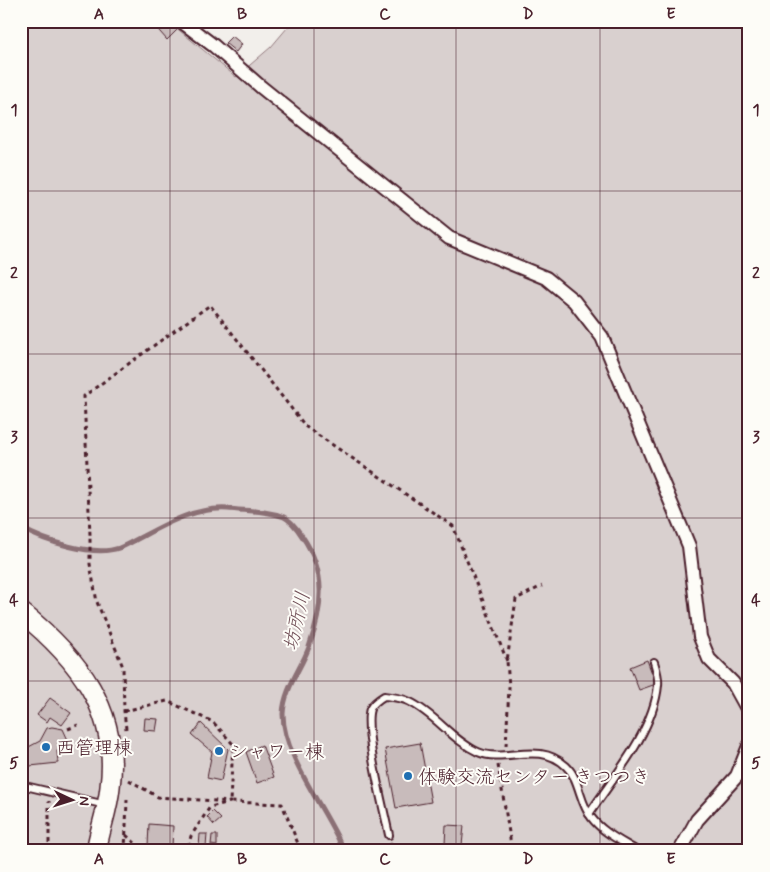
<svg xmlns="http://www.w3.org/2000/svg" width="770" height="872" font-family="Mynerve,'Klee One',sans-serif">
<rect width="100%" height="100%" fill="#f2efeb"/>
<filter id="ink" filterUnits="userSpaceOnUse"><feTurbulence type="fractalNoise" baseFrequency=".02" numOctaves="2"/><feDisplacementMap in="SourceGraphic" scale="10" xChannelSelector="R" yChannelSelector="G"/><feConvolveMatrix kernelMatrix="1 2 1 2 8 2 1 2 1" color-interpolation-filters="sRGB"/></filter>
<g filter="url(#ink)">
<polygon fill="#d9d0cf" stroke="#92787d" points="21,21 168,21 236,77 271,47 293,21 749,21 749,851 21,851"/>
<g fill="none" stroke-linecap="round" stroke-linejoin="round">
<path stroke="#8b6f75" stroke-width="5" d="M21,528C44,541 93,557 119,548C127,545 135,540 143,536C169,522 197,507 228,509C246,511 266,510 284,517C291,520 298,530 302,536C327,572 323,608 309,647C301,669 284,689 283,714C283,757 327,810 344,851"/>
</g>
<g fill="#c8bbbb" stroke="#4a1f2b">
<polygon points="154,21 173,21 172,23 178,29 167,40 153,24"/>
<polygon points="232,36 242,44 236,52 225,43"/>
<polygon points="647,660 656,684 639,690 630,667"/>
<polygon points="50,698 71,713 62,725 50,717 47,722 37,715"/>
<polygon points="145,718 158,719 156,731 144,730"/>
<polygon points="201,723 228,749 221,781 207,778 212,752 192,735"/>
<polygon points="52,727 63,729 68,740 66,745 57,751 58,763 21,767 21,751 40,741 47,728"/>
<polygon points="420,743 431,802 396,808 385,749"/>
<polygon points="262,745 274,777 257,783 246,752"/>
<polygon points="213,811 221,819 214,825 207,817"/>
<polygon points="149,824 173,826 172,847 148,846"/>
<polygon points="446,825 464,826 462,845 445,844"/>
<polygon points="200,834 207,834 206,847 199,847"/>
<polygon points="212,835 217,835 217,846 211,845"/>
</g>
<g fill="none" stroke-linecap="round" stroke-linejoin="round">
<g stroke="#4a1f2b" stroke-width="10">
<g id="lane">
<polyline points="21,785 106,805"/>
<path d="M589,814C614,777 654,730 658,685C659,677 656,669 654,662"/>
<path d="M389,835C384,810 363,729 370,709C373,703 379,699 384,696C393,697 403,698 410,702C435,714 452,740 478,752C505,764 538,740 566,766C580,779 579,802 591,817C602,832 621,841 637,851"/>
</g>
</g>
<g stroke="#4a1f2b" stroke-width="16">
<g id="street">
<polyline points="181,21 214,46 261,87 449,238 546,278 574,301 602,337 689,546 700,637 709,659 733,683 749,712"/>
<polyline points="680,851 697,820 737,776 749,746"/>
</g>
</g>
<g stroke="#4a1f2b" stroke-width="22">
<path id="secondary" d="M21,612C78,658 120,711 110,787C108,809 100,829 96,851"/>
</g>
<g stroke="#4a1f2b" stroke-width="3" stroke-dasharray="4 4" stroke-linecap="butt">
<polyline points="124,711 167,701 213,722 233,744 230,802 282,804 301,851"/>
<polyline points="68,729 78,725"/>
<polyline points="126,729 124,711 123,667 97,602 90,564 90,535 84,396 210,305 306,427 453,526 507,661"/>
<polyline points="506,746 509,687 507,661 516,599 542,586"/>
<polyline points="498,765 512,851"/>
<polyline points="129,780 158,797 230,802 210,807 191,836 187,851"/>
<polyline points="126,835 144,851"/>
<polyline points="391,843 392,851"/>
<polyline points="49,851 49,801"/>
<polyline points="125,851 127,800"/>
</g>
<use href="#lane" stroke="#fdfcf7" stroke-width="6"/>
<use href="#street" stroke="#fdfcf7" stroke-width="12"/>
<use href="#secondary" stroke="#fdfcf7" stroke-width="19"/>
</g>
</g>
<path fill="none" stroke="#4a1f2b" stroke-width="1" stroke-opacity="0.55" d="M170,21V851M314,21V851M456,21V851M600,21V851M21,191H749M21,354H749M21,518H749M21,681H749"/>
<g fill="#1f6fb2" stroke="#fdfcf7" stroke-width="2">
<circle cx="46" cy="747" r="5"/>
<circle cx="219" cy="751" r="5"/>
<circle cx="408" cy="776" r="5"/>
</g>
<g text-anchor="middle" stroke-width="4" stroke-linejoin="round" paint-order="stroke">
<g font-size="19" fill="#4a1f2b" stroke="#fdfcf7" text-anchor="start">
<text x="56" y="754">西管理棟</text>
<text x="229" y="758">シャワー棟</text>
<text x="418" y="783">体験交流センター きつつき</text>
</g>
<g font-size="20" font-style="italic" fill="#704e56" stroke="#fdfcf7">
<text transform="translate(296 621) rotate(-77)" y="7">坊所川</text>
</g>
</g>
<rect width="770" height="872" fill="none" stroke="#fdfcf7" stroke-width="55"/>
<g transform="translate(72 800) rotate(94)" stroke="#fdfcf7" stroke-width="4" paint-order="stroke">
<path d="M0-4L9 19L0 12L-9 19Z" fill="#4a1f2b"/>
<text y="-8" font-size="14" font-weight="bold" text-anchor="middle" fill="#4a1f2b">N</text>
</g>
<rect x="28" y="28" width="714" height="816" fill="none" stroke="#4a1f2b" stroke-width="2"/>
<g font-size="16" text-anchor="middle" font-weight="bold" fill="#4a1f2b">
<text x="99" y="19">A</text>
<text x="242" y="19">B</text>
<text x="385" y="19">C</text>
<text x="528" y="19">D</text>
<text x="671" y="19">E</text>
<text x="14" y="115">1</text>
<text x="756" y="115">1</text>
<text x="14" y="278">2</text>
<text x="756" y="278">2</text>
<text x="14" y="442">3</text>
<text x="756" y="442">3</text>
<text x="14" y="605">4</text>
<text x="756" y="605">4</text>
<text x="14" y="768">5</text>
<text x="756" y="768">5</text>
<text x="99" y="864">A</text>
<text x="242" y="864">B</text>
<text x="385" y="864">C</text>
<text x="528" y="864">D</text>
<text x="671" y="864">E</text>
</g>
</svg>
